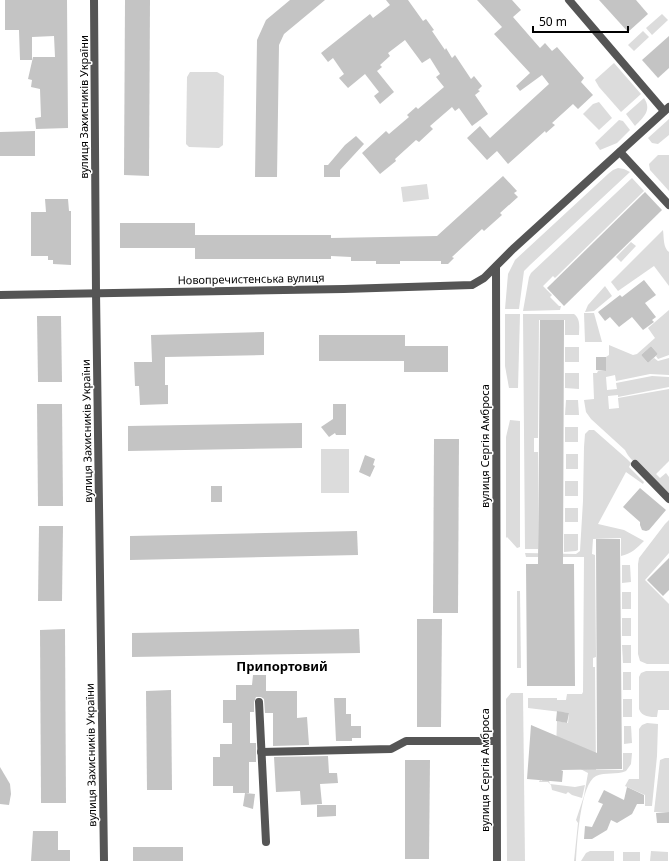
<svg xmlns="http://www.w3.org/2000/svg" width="669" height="861" font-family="'Noto Sans',sans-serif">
<rect width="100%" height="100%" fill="#fff"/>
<g fill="#dcdcdc">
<polygon points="662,14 668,20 652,35 646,28"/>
<polygon points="643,31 649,37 634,51 628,45"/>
<polygon points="614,63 641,94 621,112 599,87 595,80"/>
<polygon points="190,72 217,72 224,76 223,145 219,148 189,147 186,144 187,77"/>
<path d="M644,98C652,110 644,117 635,126L626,114Z"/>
<polygon points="599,102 612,118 599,130 583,114 593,104"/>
<polygon points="669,119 669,135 658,144 652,143 648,138"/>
<polygon points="619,120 623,121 630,130 617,143 600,150 595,143"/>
<polygon points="658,155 669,155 669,191 650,170 649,164"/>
<polygon points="618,168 624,169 630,172 530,265 524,271 519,309 505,309 508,274 515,260 608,174 613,170"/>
<polygon points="632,178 644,191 555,278 553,276 543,286 552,295 550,297 559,306 561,306 560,310 523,311 529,277 531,273"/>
<polygon points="427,184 429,199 403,202 401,187"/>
<path d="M663,230C664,237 663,248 669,252V286L654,266L618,291L611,282Z"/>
<polygon points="631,242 636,246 621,262 616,257"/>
<polygon points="605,286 612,296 594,311 585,312 588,305"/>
<path d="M669,310V355L658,359L656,356L658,354L651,346L641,355L648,363L654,358L658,361L669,358V375L650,374L616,381L615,375L606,377L607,390L617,389L616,383L652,376L669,377V387L618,397V395L608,396L609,409L619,408L618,398L669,389V461L656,474L660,478L666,473L669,477V494C658,484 630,462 625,450L591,419L586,412L584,400L594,399L593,373H597L598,371H606V357L609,355V345L633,355L637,354L655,338L648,328Z"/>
<polygon points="584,313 594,313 602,342 585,342"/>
<polygon points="505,314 520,314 518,388 509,388 505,366"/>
<path d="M523,314H574C581,319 579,328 579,335H565V320H539L538,438H534V452H538V549H525Z"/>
<rect x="565" y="347" width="14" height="15"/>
<polygon points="565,373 579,373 579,389 565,388"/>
<polygon points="566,400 578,400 579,415 565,415"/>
<polygon points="510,420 520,421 520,547 517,548 507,537 506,538 506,437"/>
<rect x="565" y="427" width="13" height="15"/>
<path d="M589,430H594L627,459L631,463L629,467L644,482L643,484L626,472L598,524L624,530L644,541C637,548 631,554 621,556V538L593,539L592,554L595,555L596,657L593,658V667H595L596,770H623V753H632L631,764L626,771C617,775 605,772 596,776C580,784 577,844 576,861H574L578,823L576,820L584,796L588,773L571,764L556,749L557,721L568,723L569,713L528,708V698H557V700H566L567,694H582L583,692L584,557H526L525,553L576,554L580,551L583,501L584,447L585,434Z"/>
<rect x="321" y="449" width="28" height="44"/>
<rect x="566" y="454" width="12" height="15"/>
<rect x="565" y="481" width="13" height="15"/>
<rect x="565" y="508" width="13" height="14"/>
<polygon points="669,520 669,553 645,580 669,604 669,664 647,664 640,661 638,654 638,564 639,558 665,524"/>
<polygon points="564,534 578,534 578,550 576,551 564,552"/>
<polygon points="622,565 630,565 631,582 622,583"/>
<polygon points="517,591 520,591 521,668 517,668"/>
<rect x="622" y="592" width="9" height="17"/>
<rect x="622" y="618" width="9" height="18"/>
<polygon points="622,645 631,645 631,663 623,663"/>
<path d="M646,671H669V710H658L657,717C650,717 642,717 639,709V677L641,673Z"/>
<rect x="623" y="672" width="8" height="18"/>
<polygon points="511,693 523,693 525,861 507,861 506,699"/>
<rect x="623" y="699" width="9" height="18"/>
<polygon points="647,723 658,724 657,756 652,806 645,806 645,795 625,786 629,779 639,779 639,729 642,725"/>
<polygon points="624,726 631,726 632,743 624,744"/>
<polygon points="665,758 669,758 669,812 654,812 660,760"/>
<polygon points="543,775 552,776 552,781 549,781 550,784 575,787 585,785 582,798 572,795 568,792 566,794 552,790 551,785 548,782 539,782 540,780 542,781"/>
<polygon points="590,851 614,851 614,861 581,861 586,853"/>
<polygon points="651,851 668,852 668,861 650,861"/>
<rect x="623" y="852" width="17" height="9"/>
</g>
<g fill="#c4c4c4">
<polygon points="5,0 67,0 68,128 36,129 35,118 41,117 40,89 31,87 32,80 28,79 33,57 55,57 54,36 32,37 32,60 20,60 19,30 5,30"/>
<polygon points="125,0 150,0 149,176 124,175"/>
<polygon points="290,0 325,0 284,34 279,45 277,177 255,177 257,40 266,20"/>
<polygon points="386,0 408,0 423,21 426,19 434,30 432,31 445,50 446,48 452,58 455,55 471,79 474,76 482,86 478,90 480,91 475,95 488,114 472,126 459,108 455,111 452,107 430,126 433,129 419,142 416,140 395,159 396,161 380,174 362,153 386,131 389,134 409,117 407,115 416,107 418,109 444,87 436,77 440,74 430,58 422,63 405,40 388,53 390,56 380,65 382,67 377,71 394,92 380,104 374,96 379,92 365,74 348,88 339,78 344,74 333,58 328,62 321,53 370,14 373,18 390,5"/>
<polygon points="477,0 512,0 521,10 513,17 540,48 545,43 552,51 557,47 584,78 581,82 593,95 578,109 573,104 552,123 555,125 546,133 545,131 508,164 497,151 487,160 467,138 480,126 490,138 549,84 542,75 520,91 516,86 530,73 494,34 502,27"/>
<polygon points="599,0 636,0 648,14 628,32"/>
<polygon points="669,36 669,68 658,78 642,60"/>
<polygon points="35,131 35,156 0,156 0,132"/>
<polygon points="356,136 364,144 340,170 340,177 324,177 324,165 328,165 345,145"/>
<polygon points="503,176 517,191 514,193 518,197 500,213 502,215 484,231 482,229 452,257 454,258 448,264 441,264 441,261 400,261 400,264 376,264 376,261 351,261 351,257 331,256 331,259 195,259 195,248 120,248 120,223 195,223 195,235 331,235 331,238 437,236"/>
<polygon points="645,192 662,210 564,306 547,288"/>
<polygon points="45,199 68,199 69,211 71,211 71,265 53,264 53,260 48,260 48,256 31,256 31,212 46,212"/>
<polygon points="644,280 656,295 645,303 656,317 652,320 654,322 643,330 632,317 619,327 610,317 605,321 598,312 620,295 622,297"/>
<polygon points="37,316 61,316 62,382 38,382"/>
<polygon points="540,320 564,320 563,564 574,564 575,686 527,686 526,564 538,564"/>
<polygon points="264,332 264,355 165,357 165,385 168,385 168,404 140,405 139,386 135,386 134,362 152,362 151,335"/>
<polygon points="319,335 405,335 405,346 448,346 448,372 404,372 404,361 319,361"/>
<polygon points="651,346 658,354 648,363 641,355"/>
<polygon points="596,357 606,357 606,371 596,370"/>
<polygon points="37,404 62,404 63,506 38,506"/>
<polygon points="333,404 346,404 346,435 336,435 335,433 329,437 321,427 333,419"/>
<polygon points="302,423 302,448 128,451 128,426"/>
<polygon points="434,439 459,439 458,613 433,613"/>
<polygon points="365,455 375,459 373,465 375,466 370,477 359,472"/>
<rect x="211" y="486" width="11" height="16"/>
<polygon points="640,488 666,510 649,530 646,531 642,530 640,525 640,522 623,507"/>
<polygon points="39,526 63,526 62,601 38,601"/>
<polygon points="357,531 358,555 130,560 130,536"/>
<polygon points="596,539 620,539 622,769 561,770 563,771 562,782 527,779 531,725 597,753"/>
<polygon points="669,558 669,590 663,596 647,580"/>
<polygon points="417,619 442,619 441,727 417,727"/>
<polygon points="65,629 66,803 41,803 40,630"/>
<polygon points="359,629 360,653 132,657 132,633"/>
<polygon points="253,675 266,675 266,691 297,691 297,718 307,717 309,745 273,746 273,713 265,713 264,699 261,697 256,697 254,702 254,712 250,712 250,743 256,743 256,762 249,762 249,793 233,793 233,786 213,786 213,757 220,757 220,744 232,744 232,723 223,723 223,700 236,700 236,685 252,685"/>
<polygon points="171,690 172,790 147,790 146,691"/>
<polygon points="334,698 346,698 346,714 351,714 351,726 361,726 361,738 352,738 352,741 336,741"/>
<polygon points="557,711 569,713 567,723 556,721"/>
<polygon points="328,756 329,773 337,773 338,783 320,784 322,804 301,805 300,791 276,792 274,757"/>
<polygon points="405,760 430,760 429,859 405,859"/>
<polygon points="0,767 10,784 11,794 9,805 0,804"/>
<polygon points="627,787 644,795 644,804 637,804 632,814 617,823 611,820 607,830 592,839 584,839 585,826 592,827 603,804 598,802 604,790 624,800"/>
<polygon points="245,793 255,794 253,809 243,806"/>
<polygon points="317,805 336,805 336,816 317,817"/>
<polygon points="669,812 669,823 657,823 656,813"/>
<polygon points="33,831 58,831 58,850 70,850 70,861 31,861"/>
<rect x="133" y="847" width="50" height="14"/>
</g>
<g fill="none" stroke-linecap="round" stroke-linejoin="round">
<g stroke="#555" stroke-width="8">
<polyline points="94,0 96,292 104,861"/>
<polyline points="569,0 664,111"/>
<polyline points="620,152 669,205"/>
<polyline points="496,267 497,861"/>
<polyline points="635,464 669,499"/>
<polyline points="259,702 266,842"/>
<polyline points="261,752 391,749 406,741 496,741"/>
</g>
<polyline stroke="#555" stroke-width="8" points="0,295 344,289 472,285 484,278 513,249 669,107"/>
</g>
<g text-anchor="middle" stroke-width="3" stroke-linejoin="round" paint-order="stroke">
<g font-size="11" fill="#000" stroke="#fff">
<text transform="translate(84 107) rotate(-90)" y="4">вулиця Захисників України</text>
<text transform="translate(251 279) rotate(-1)" y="4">Новопречистенська вулиця</text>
<text transform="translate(87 431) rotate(-91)" y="4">вулиця Захисників України</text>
<text transform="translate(485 446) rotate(-90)" y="4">вулиця Сергія Амброса</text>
<text transform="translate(91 755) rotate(-91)" y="4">вулиця Захисників України</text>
<text transform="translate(485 770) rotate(-90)" y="4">вулиця Сергія Амброса</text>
</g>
<g font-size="13" font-weight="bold" fill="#000" stroke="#fff">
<text x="282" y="671">Припортовий</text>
</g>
</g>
<path d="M533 26v6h95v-6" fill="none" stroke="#000000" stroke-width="2"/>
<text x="539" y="26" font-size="12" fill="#000000" stroke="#ffffff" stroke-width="3" paint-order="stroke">50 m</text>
</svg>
